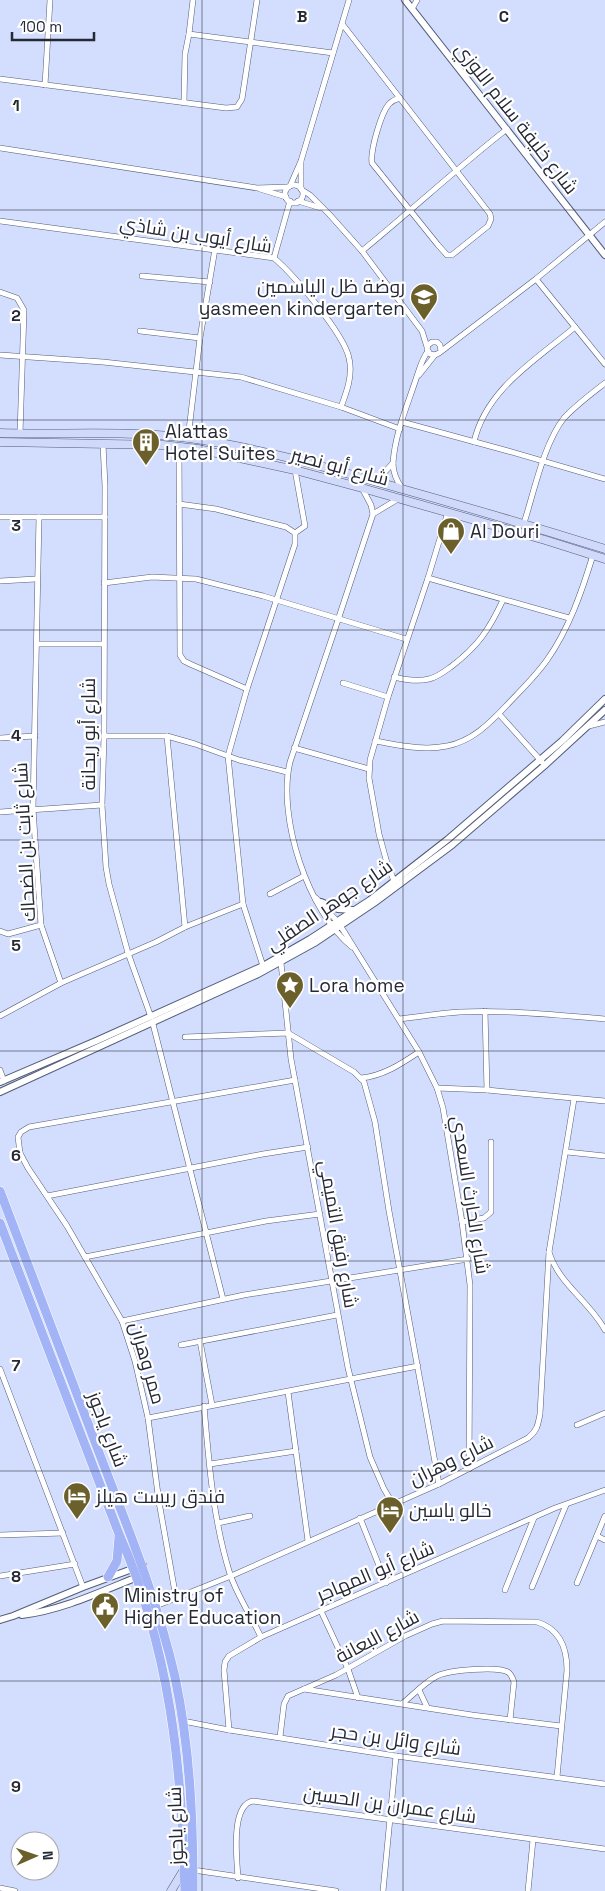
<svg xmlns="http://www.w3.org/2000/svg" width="605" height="1891" font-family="'Space Grotesk',Cairo,sans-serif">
<rect width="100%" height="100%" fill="#d3defe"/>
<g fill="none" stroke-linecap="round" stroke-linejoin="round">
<g stroke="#535d78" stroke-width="6">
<g id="minor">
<polyline points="193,0 189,34 333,53"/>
<polyline points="412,9 417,0"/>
<path d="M343,25L490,214L491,219L488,226L452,255H447L438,245L372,163C370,151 381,113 389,104C392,101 396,99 400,98"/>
<polyline points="0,79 226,108 237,107 242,99 257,0"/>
<polyline points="45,85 50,0"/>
<polyline points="184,103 185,54 189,34"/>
<polyline points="0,148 257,188 288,187"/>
<polyline points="301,162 301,189"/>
<circle cx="294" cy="194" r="9"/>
<polyline points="290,186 301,161 349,0"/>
<polyline points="260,189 286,197"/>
<polyline points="302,190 310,195 329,214 362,251 422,331 427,347"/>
<polyline points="298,201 321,208"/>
<path d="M0,221L274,258C294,275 344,334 349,358C353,375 347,391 341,407"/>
<path d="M362,251C411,211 457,168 507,129"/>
<polyline points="274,258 290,201"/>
<polyline points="142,276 210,282"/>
<polyline points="536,279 605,364"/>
<polyline points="0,292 17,298 24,310 20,434"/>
<polyline points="140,331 200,338"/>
<polyline points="441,351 440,345 437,342 432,342 428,345 427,349 430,354 435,355 439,353 536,279 605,222"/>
<polyline points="0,355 103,362 241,377 341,407 400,429"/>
<polyline points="419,375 435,355"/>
<polyline points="402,422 508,451 605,479"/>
<polyline points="188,438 200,338 215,249"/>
<path d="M474,442C486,389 536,360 575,327"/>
<polyline points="103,444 105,486 104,736 102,805 106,867 109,884 128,953 151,1017"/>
<polyline points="179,446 180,655 184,661 190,664 247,689"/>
<polyline points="295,470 305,526 295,533"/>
<polyline points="374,480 382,475 393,463"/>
<path d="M402,488C396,480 393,473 393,463C395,433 408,404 417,376C420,367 422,359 428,351"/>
<polyline points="179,504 216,509 286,527 295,533 295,544 247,689 228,756 243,904 263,966"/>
<polyline points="373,514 398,499"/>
<polyline points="0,517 105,517"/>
<polyline points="39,517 33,809 41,925 61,983"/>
<path d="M524,523C534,492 544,443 564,418C576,405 591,394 605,383"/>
<polyline points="428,578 569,618"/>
<polyline points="0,581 36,579"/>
<polyline points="104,583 152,577 196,579 263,596 406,639"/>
<polyline points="38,644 103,644"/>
<path d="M394,677C406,680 417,682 429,679C438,677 445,671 452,666C478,646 489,630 503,600"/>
<polyline points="343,683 388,697"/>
<polyline points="499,714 542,762"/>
<polyline points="589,726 605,722"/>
<polyline points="104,736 167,736 195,744 239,760 287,772"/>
<polyline points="167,736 185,927"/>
<polyline points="0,738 35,736"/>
<path d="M375,741C399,745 423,751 447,746C472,741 489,724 506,706C520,691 535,677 547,660C569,629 582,591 593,555"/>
<polyline points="294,748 369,769"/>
<polyline points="0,812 102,805"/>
<polyline points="394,881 387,863 379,834 369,778 370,760 388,697 428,578 448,512"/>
<polyline points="270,894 304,876"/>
<polyline points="316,898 337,921 345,933 419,1052 437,1088 443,1108 462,1222 470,1285 469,1469"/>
<polyline points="0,931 8,934 41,925"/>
<path d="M352,947C308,912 277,817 290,762L338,620L373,514L371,505L362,488"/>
<polyline points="281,963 291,1059 348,1368 370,1457 384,1489 393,1504"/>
<polyline points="485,1011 487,1090"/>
<polyline points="0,1016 61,983 156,942 185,927 243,904"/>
<path d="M399,1019C419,1017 440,1013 460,1012C508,1010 557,1015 605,1019"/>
<polyline points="153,1024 223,1299"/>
<polyline points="185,1037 288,1033 354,1072 364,1082 375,1122 389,1211 439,1484"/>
<polyline points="0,1070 4,1081"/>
<path d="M361,1078C383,1076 401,1064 419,1052"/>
<polyline points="437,1088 487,1090 605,1101"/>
<path d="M574,1099L549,1252C558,1283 590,1302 605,1330"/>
<polyline points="567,1152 605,1156"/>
<polyline points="47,1196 263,1154 308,1147"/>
<polyline points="462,1222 484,1218 491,1212 491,1142"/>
<polyline points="85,1257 266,1221 320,1214"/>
<polyline points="122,1321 244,1295 468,1259"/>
<polyline points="200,1341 212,1405"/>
<polyline points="181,1345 337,1315"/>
<polyline points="0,1369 83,1587"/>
<polyline points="288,1392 308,1541"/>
<path d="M204,1406C209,1463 213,1520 230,1574C237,1595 251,1616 261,1637"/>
<polyline points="148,1418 418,1366"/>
<polyline points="577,1425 605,1413"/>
<polyline points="210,1464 296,1451"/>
<polyline points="360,1518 386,1583"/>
<polyline points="218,1523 250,1516"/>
<polyline points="0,1535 63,1533"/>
<polyline points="597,1536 605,1540"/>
<polyline points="0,1576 75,1564"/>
<polyline points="577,1583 605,1516"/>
<polyline points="532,1587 566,1505"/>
<polyline points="505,1590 534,1518"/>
<polyline points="176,1598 159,1502 148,1418 135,1361 122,1321 67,1226 28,1168 20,1153 18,1137 21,1132 29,1127 295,1080"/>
<path d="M156,1606L231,1576L439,1484L528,1438C537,1431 538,1425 540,1414L549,1252"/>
<polyline points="321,1611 348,1669 358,1698"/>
<polyline points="304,1689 472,1715 561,1726"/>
<polyline points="419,1690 427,1707"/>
<path d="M403,1703C414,1694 425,1682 437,1676C449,1670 497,1666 508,1672C511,1674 513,1679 514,1682L510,1720"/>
<polyline points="183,1721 229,1730 396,1756 605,1784"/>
<polyline points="229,1730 224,1670 225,1662 229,1656 261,1637 555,1508 605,1490"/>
<path d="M280,1737L284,1704L288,1696L336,1675L405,1636L432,1624L443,1621L537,1622C560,1629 567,1649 567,1670L557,1777"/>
<polyline points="193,1870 336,1891"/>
<path d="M238,1878C237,1860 230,1805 253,1801L605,1849"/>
<polyline points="0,1888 15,1891"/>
<polyline points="383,1891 396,1756"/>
<polyline points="528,1891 533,1840"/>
</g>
</g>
<g stroke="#535d78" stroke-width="8">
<g id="tertiary">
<polyline points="405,0 605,255"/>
<polyline points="321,902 338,909 353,910"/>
<polyline points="0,1082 96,1041 263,966 310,939 370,900 447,840 562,741 605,699"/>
<polyline points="0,1092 258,974 316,942 374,903 452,845 544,766 605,710"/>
<path d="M22,1615C63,1610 102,1591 140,1576"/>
<polyline points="0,1620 13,1616 83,1587 143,1565"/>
</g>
</g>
<g stroke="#535d78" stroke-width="9">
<g id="secondary">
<path d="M0,433C63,435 127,430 189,438C261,448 332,469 402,489C470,508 538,528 605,549"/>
<polyline points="0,442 163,445 198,449 295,470 362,488 545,540 605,559"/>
<polyline points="171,1891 185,1868"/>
</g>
</g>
<g stroke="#fff" stroke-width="10">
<g id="primary">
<path d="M0,1191C34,1282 69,1372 103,1463C130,1533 158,1603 175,1677C190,1748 193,1819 193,1891"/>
<path d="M0,1223L119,1534C170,1648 182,1768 185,1891"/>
<polyline points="108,1577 117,1561 119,1537"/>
</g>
</g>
<use href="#minor" stroke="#fff" stroke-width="5"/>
<use href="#tertiary" stroke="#fff" stroke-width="6"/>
<use href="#secondary" stroke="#d0d9fa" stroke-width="8"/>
<use href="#primary" stroke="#a2b3f6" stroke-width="9"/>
</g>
<path fill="none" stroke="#252935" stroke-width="1" stroke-opacity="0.55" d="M202,0V1891M403,0V1891M0,210H605M0,420H605M0,630H605M0,840H605M0,1051H605M0,1261H605M0,1471H605M0,1681H605"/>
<defs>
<g id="school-pin" transform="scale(1.4375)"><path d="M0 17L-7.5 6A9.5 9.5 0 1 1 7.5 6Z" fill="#6b602c" stroke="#fff"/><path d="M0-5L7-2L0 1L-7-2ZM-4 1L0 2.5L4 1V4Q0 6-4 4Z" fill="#fff"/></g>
<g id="building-pin" transform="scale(1.4375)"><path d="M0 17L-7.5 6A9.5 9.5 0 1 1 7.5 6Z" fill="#6b602c" stroke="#fff"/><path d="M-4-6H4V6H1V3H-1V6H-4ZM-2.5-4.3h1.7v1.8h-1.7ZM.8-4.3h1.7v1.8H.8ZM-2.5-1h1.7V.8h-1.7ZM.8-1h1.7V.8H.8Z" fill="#fff"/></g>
<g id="shop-pin" transform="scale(1.4375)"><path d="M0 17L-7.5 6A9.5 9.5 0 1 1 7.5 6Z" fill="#6b602c" stroke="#fff"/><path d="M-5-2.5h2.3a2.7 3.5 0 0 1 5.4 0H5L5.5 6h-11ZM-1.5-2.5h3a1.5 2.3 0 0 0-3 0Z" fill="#fff"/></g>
<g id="sight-pin" transform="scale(1.4375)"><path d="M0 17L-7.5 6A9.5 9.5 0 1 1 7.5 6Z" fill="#6b602c" stroke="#fff"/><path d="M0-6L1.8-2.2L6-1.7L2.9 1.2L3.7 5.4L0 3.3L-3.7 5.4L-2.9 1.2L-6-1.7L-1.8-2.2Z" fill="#fff"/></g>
<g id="hotel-pin" transform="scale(1.4375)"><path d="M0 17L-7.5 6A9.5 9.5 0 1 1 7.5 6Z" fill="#6b602c" stroke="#fff"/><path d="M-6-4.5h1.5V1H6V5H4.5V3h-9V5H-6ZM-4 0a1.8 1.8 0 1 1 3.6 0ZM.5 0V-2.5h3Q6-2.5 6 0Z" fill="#fff"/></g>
<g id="civic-pin" transform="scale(1.4375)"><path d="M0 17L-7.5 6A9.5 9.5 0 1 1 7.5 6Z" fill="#6b602c" stroke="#fff"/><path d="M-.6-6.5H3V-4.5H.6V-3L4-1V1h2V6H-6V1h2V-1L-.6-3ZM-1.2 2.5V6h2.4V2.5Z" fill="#fff"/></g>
</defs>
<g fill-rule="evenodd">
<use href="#school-pin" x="424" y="297"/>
<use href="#building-pin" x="146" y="442"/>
<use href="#shop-pin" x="451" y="531"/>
<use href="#sight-pin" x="290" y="985"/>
<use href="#hotel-pin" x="77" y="1496"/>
<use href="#hotel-pin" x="390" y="1510"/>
<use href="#civic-pin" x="105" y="1606"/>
</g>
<g text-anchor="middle" stroke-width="4.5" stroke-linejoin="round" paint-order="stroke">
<g font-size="19" fill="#252935" stroke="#fff">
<text transform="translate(517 118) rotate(52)" y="7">شارع خليفة سلام اللوزي</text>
<text transform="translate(196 234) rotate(9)" y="7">شارع أيوب بن شاذي</text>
<text transform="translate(340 466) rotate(15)" y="7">شارع أبو نصير</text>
<text transform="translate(88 734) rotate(-90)" y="7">شارع أبو ريحانة</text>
<text transform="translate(24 842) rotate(-93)" y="7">شارع ثابت بن الضحاك</text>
<text transform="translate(329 905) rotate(-34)" y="7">شارع جوهر الصقلي</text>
<text transform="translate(471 1195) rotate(81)" y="7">شارع الحارث السعدي</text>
<text transform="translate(339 1234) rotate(80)" y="7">شارع رفيق التميمي</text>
<text transform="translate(148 1363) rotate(74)" y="7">ممر وهران</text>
<text transform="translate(108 1429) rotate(69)" y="7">شارع ياجوز</text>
<text transform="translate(451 1460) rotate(-26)" y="7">شارع وهران</text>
<text transform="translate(375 1571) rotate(-23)" y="7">شارع أبو المهاجر</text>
<text transform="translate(377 1636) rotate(-28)" y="7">شارع البعانة</text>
<text transform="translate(396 1739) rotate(8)" y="7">شارع وائل بن حجر</text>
<text transform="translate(390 1804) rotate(8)" y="7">شارع عمران بن الحسين</text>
<text transform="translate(175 1826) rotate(-92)" y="7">شارع ياجوز</text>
</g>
<g font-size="19" fill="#252935" stroke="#fff" text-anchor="start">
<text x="405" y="293" text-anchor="end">روضة ظل الياسمين<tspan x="405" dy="22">yasmeen kindergarten</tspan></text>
<text x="165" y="438">Alattas<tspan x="165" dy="22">Hotel Suites</tspan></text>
<text x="470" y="538">Al Douri</text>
<text x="309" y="992">Lora home</text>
<text x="96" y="1503">فندق ريست هيلز</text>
<text x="409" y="1517">خالو ياسين</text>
<text x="124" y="1602">Ministry of<tspan x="124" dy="22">Higher Education</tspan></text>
</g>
</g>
<g font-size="16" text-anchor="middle" font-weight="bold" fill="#252935" stroke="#fff" stroke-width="4.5" stroke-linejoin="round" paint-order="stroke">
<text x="302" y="22">B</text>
<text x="504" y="22">C</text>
<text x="16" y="111">1</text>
<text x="16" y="321">2</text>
<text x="16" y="531">3</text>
<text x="16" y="741">4</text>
<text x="16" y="951">5</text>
<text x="16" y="1161">6</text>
<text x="16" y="1371">7</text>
<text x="16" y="1582">8</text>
<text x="16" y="1792">9</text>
</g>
<g transform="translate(35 1856) rotate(88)"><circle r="24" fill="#ffffff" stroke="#a8a9ae"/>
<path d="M0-4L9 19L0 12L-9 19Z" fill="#6b602c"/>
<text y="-8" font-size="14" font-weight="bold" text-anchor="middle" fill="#252935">N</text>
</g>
<path d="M12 32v8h82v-8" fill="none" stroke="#252935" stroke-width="2.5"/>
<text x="20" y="32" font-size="15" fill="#252935" stroke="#ffffff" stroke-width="4" paint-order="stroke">100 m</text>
</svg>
